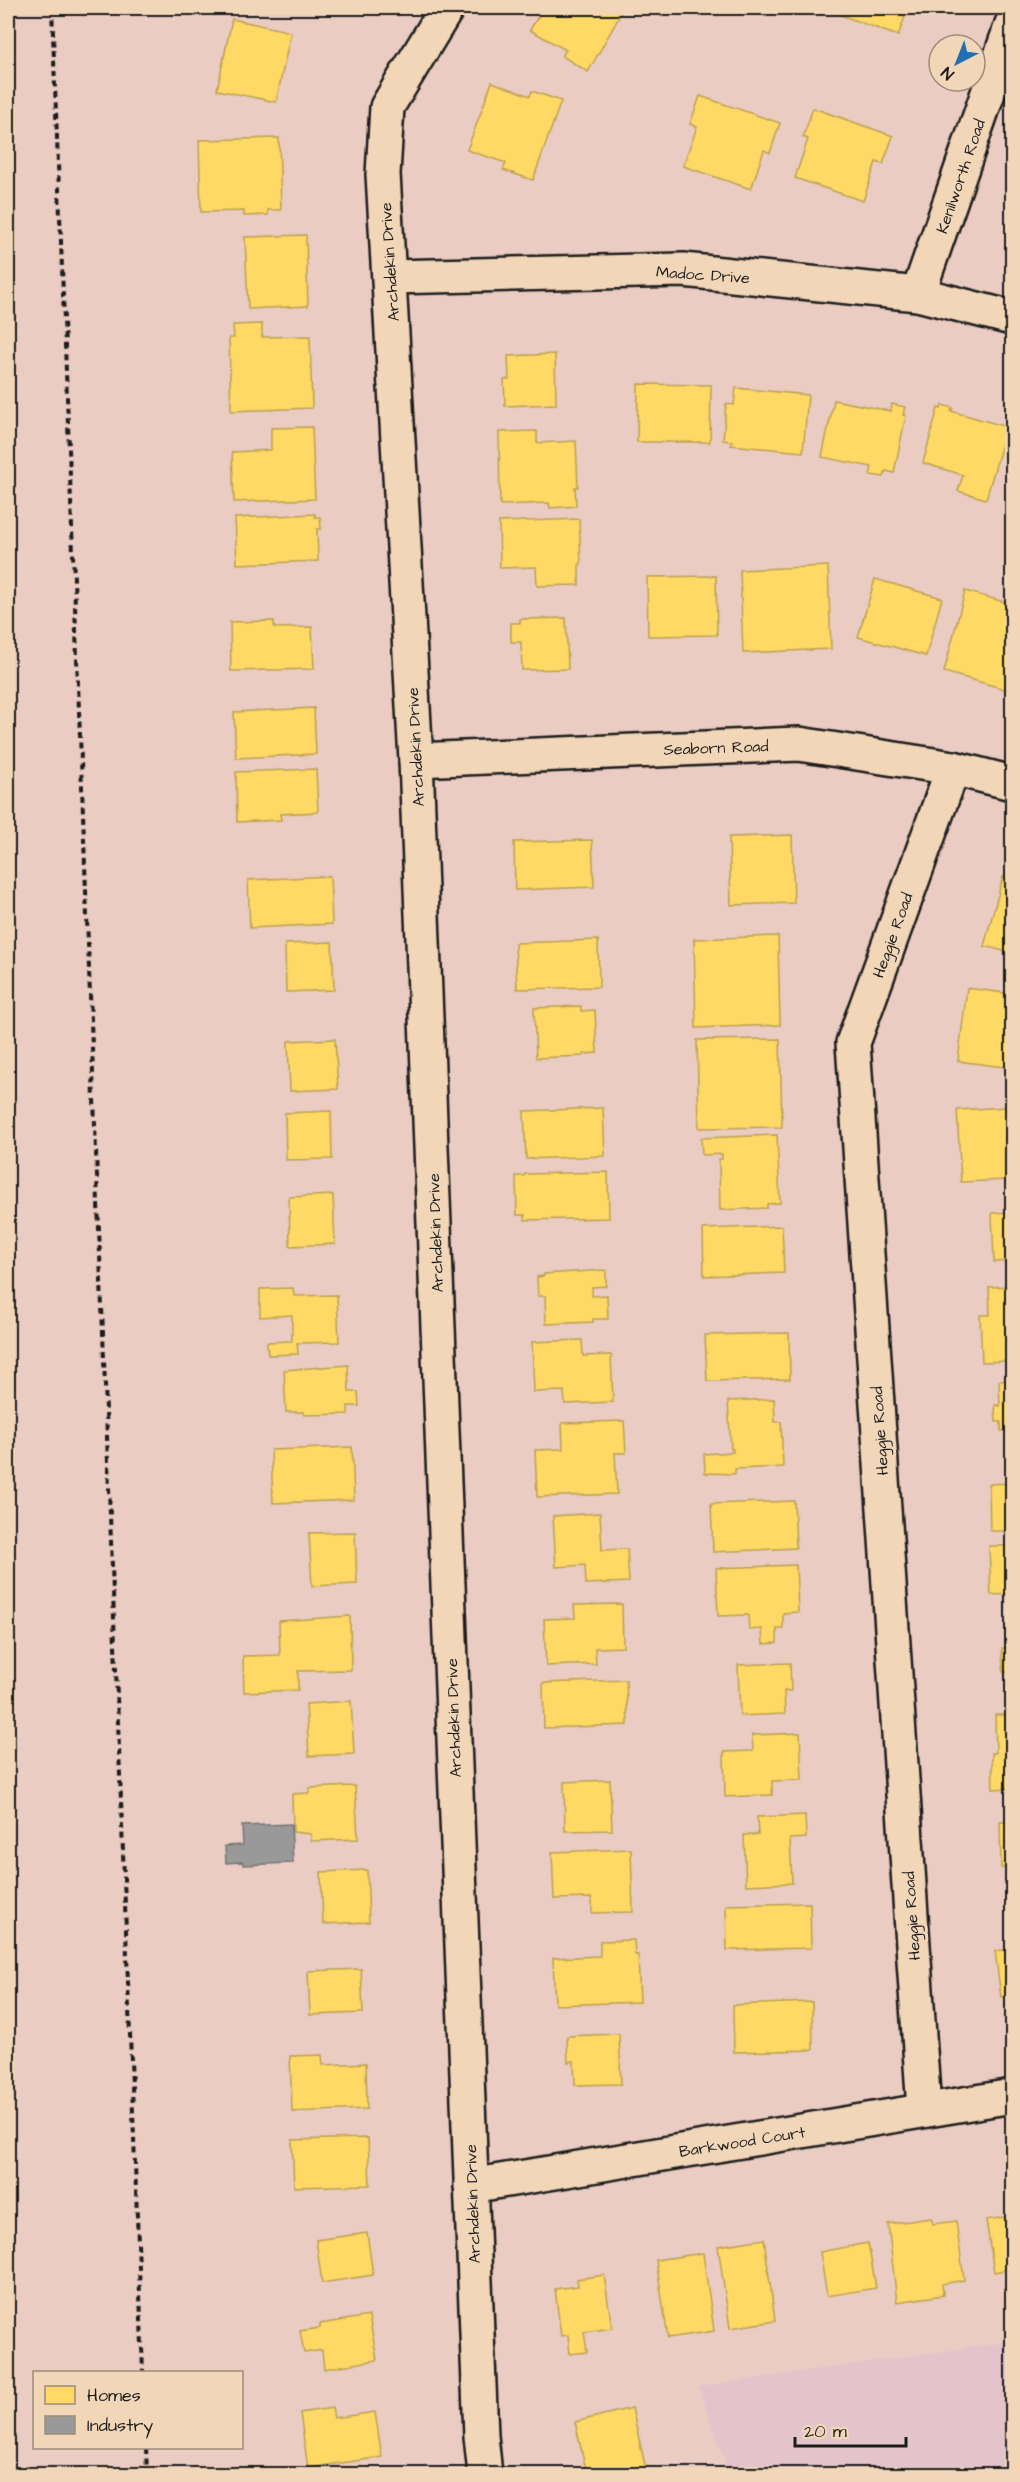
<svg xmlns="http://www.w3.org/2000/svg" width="1020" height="2482" font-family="'Architects Daughter',sans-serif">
<rect width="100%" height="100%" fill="#eaccc3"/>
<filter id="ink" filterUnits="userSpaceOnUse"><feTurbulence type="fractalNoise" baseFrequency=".0167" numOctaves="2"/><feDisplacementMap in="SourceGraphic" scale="12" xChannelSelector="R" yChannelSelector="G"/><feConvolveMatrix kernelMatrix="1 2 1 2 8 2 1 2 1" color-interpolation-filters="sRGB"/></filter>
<g filter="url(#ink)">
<polygon fill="#e4c4cb" points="1012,2341 1012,2474 730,2474 698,2387"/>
<g fill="#ffd966" stroke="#bba050" stroke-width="1.5">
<polygon points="543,8 624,8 588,72 562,56 566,50 530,30"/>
<polygon points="825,8 908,8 898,36 824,9"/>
<polygon points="232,19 291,32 276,102 217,90"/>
<polygon points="492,82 530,96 532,91 561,101 533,180 503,170 506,163 467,150"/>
<polygon points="700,96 780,123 770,153 764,150 751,189 683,166 697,127 690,124"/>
<polygon points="813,108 893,136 883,164 876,162 863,201 795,178 808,139 803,137"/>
<polygon points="279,138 281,210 268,210 268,215 244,216 244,211 201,212 199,140"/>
<polygon points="306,235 308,306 248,309 245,237"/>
<polygon points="262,324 262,337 310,336 312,408 231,411 229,338 234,338 233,325"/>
<polygon points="555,354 556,404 505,406 504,380 509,379 508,356"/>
<polygon points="638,384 711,385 710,442 637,442"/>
<polygon points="736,388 808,395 803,452 731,445 732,441 723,440 726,404 734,405"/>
<polygon points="834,400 891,411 892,404 905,407 903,415 906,415 894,473 886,471 884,477 870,475 872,467 822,457"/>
<polygon points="942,405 953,408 951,411 1007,427 986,499 958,491 963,475 923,463 938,408 941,409"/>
<polygon points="312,427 315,499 234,502 232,452 271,450 271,428"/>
<polygon points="537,431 537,443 576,441 578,487 575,487 576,506 550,508 549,503 500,505 499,432"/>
<polygon points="315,514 315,517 320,517 321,529 317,529 318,561 237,564 235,518"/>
<polygon points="579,519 581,564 579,565 579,585 537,586 536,567 500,568 499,522"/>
<polygon points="828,566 831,649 743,653 740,570"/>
<polygon points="716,576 717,635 648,636 647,577"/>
<polygon points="875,579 942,598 926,656 858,637"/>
<polygon points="965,591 1012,604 1012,691 944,672"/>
<polygon points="566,618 568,669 522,670 521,642 511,642 511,623 520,623 520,619"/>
<polygon points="274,621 274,628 312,627 314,669 231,671 230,622"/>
<polygon points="314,708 316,754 236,758 234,712"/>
<polygon points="316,769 318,812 280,814 281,820 237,822 236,772"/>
<polygon points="792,835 794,903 731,905 729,837"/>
<polygon points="592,840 594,887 515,890 514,842"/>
<polygon points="330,876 332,924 250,928 248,880"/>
<polygon points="1003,877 1012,880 1012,953 984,946"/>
<polygon points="778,936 780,1025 696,1028 694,939"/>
<polygon points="598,940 599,987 517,989 515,943"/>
<polygon points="332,942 334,990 286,992 285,944"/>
<polygon points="967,988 1012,994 1012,1068 958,1061"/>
<polygon points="581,1006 581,1011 595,1010 597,1053 583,1054 583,1056 536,1058 534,1008"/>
<polygon points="335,1039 338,1089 290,1091 288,1041"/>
<polygon points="780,1039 782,1127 699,1128 697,1040"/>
<polygon points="1012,1087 1012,1182 1007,1182 1007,1180 961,1182 957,1110 1006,1107 1006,1088"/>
<polygon points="603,1108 605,1156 526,1159 524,1111"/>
<polygon points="331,1111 332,1159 286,1160 285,1113"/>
<polygon points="777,1135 780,1203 767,1204 767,1208 720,1210 719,1159 722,1159 722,1154 702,1155 701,1138"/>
<polygon points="608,1172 609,1218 525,1220 525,1215 517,1215 516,1176 524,1176 525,1174"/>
<polygon points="333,1195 335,1244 290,1246 289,1197"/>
<polygon points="1012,1212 1012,1261 994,1262 992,1213"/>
<polygon points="782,1226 784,1273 704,1276 703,1229"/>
<polygon points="606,1270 606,1286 592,1287 592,1296 607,1295 608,1319 593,1319 593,1322 546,1324 545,1296 538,1296 537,1277 544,1276 544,1274"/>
<polygon points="1012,1286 1012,1361 982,1362 980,1315 990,1315 989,1287"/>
<polygon points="293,1288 294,1296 337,1295 339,1342 297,1343 298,1354 268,1355 267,1342 292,1341 292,1315 260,1317 260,1289"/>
<polygon points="789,1333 790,1379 707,1381 705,1335"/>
<polygon points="582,1340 583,1356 611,1355 613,1402 565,1404 564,1391 534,1392 532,1342"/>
<polygon points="348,1365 349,1392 358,1392 359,1406 348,1406 348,1414 304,1415 303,1412 286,1412 284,1370"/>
<polygon points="1012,1380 1012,1430 1001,1431 1001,1422 996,1422 995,1405 1000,1406 999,1381"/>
<polygon points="774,1399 775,1422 781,1422 783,1467 735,1469 735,1474 705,1473 704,1454 733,1452 733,1449 731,1449 728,1401"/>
<polygon points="624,1421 626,1453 615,1453 617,1494 537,1497 535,1450 563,1449 562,1423"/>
<polygon points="352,1447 354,1500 273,1503 271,1450"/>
<polygon points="1012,1483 1012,1531 990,1531 989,1484"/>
<polygon points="794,1501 796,1548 713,1552 711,1504"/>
<polygon points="600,1513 602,1550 627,1549 629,1582 586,1584 585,1565 556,1567 553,1516"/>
<polygon points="355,1532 357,1584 312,1586 309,1533"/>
<polygon points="989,1546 1012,1546 1012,1594 991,1595"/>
<polygon points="796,1565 798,1612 783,1613 783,1629 777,1629 777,1643 763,1644 762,1629 749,1630 748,1615 718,1616 716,1568"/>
<polygon points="622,1604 623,1647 595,1648 596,1664 546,1666 544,1619 575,1618 574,1605"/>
<polygon points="350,1616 351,1670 298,1671 298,1690 244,1692 243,1656 280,1655 279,1621"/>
<polygon points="1009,1645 1012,1645 1012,1696 1010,1697 1009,1672 1003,1672 1002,1648 1009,1648"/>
<polygon points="790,1663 791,1691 784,1691 785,1714 740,1716 738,1665"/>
<polygon points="626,1680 628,1725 544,1728 543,1683"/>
<polygon points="351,1701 354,1754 309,1756 306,1704"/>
<polygon points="995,1715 1012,1715 1012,1788 993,1789 992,1753 996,1753"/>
<polygon points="800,1733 802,1780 772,1781 772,1795 725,1797 724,1752 753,1751 752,1735"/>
<polygon points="610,1780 612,1830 565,1831 564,1782"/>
<polygon points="355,1786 358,1839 311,1841 311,1834 293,1832 292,1794 309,1793 309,1788"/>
<polygon points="805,1815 806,1838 790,1839 792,1883 746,1885 744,1835 758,1835 757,1817"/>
<polygon points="1000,1822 1012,1822 1012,1868 1001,1868"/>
<polygon points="631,1849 633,1912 592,1913 592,1898 554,1899 552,1852"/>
<polygon points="367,1870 369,1922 323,1924 321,1872"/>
<polygon points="810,1903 811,1948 727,1950 726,1905"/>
<polygon points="634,1940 635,1955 638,1955 640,2002 555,2005 553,1958 600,1956 600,1941"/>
<polygon points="1012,1949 1012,1995 1001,1997 995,1951"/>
<polygon points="361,1969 363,2013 310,2015 308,1971"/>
<polygon points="812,2002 813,2050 734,2052 733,2005"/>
<polygon points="619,2034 621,2084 575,2085 574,2061 568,2062 567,2036"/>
<polygon points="322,2055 323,2065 366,2063 367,2109 292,2112 290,2056"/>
<polygon points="368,2138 370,2185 294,2187 292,2140"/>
<polygon points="1011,2216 1012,2269 994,2272 986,2220"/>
<polygon points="931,2218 933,2224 956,2221 964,2280 942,2284 943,2295 897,2302 888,2224"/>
<polygon points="367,2233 373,2275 322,2283 316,2240"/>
<polygon points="764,2239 775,2321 730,2328 718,2246"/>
<polygon points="868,2243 876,2288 827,2296 820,2252"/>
<polygon points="703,2253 714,2331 668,2338 656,2260"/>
<polygon points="604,2275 612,2328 584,2332 587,2352 570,2354 568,2335 561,2336 555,2289 578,2286 577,2279"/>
<polygon points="369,2316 377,2360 324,2369 322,2350 304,2353 300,2331 320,2328 320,2324"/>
<polygon points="332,2408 334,2418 375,2412 382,2457 308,2468 300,2413"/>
<polygon points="632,2408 647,2474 587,2474 575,2422"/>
</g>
<polygon fill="#999" stroke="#747474" stroke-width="1.5" points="291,1824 293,1863 243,1865 243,1862 226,1863 225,1846 243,1845 242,1826"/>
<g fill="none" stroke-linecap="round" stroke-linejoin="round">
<g stroke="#1c1c1c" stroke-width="38">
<g id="minor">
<polyline points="447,8 387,107 383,174 416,760 481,2436 485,2474"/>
<polyline points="390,277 683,270 918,294 1012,318"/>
<polyline points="918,294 1012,24"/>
<polyline points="416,760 799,744 953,768 1012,783"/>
<polyline points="924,2110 853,1043 953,768"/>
<polyline points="471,2186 1012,2096"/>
</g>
</g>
<g stroke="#1c1c1c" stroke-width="4" stroke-dasharray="6 4.5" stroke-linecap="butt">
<polyline points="52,8 143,2372"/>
<polyline points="146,2448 147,2474"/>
</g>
<use href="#minor" stroke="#f2d6b8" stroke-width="33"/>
</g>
</g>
<g text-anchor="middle" stroke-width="6" stroke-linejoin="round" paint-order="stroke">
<g font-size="16" fill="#1c1c1c" stroke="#f2d6b8">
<text transform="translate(960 176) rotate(-71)" y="6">Kenilworth Road</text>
<text transform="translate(389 262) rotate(-94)" y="6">Archdekin Drive</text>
<text transform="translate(703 274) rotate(4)" y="6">Madoc Drive</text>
<text transform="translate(415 747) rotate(-93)" y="6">Archdekin Drive</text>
<text transform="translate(716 747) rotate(-2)" y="6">Seaborn Road</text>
<text transform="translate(892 935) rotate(-70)" y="6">Heggie Road</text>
<text transform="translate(435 1233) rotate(-92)" y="6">Archdekin Drive</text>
<text transform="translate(879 1431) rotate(-94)" y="6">Heggie Road</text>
<text transform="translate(453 1718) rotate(-92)" y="6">Archdekin Drive</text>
<text transform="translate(911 1916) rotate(-94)" y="6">Heggie Road</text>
<text transform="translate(742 2141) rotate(-9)" y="6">Barkwood Court</text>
<text transform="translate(472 2204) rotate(-92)" y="6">Archdekin Drive</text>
</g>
</g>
<rect width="1020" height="2482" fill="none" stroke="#f2d6b8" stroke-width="30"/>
<rect x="15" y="15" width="990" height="2452" fill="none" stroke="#1c1c1c" stroke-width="2" filter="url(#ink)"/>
<rect x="33" y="2371" width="210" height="78" fill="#f2d6b8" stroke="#9c8c7a" stroke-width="1.5"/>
<rect x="45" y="2386" width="30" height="18" fill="#ffd966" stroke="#9c8c7a" stroke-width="1.5"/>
<text x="87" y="2401" font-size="18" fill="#1c1c1c">Homes</text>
<rect x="45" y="2416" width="30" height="18" fill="#999999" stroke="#9c8c7a" stroke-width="1.5"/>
<text x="87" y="2431" font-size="18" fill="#1c1c1c">Industry</text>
<g transform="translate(957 63) rotate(222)"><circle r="28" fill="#f2d6b8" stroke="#9c8c7a" stroke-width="1.5"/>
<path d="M0-4.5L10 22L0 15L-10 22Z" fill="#1f6fb2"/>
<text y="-9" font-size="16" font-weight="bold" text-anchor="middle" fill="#1c1c1c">N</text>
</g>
<path d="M795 2437v9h111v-9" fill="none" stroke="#1c1c1c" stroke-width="3"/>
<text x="804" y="2437" font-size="18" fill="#1c1c1c" stroke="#f2d6b8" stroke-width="4.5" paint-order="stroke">20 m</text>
</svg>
